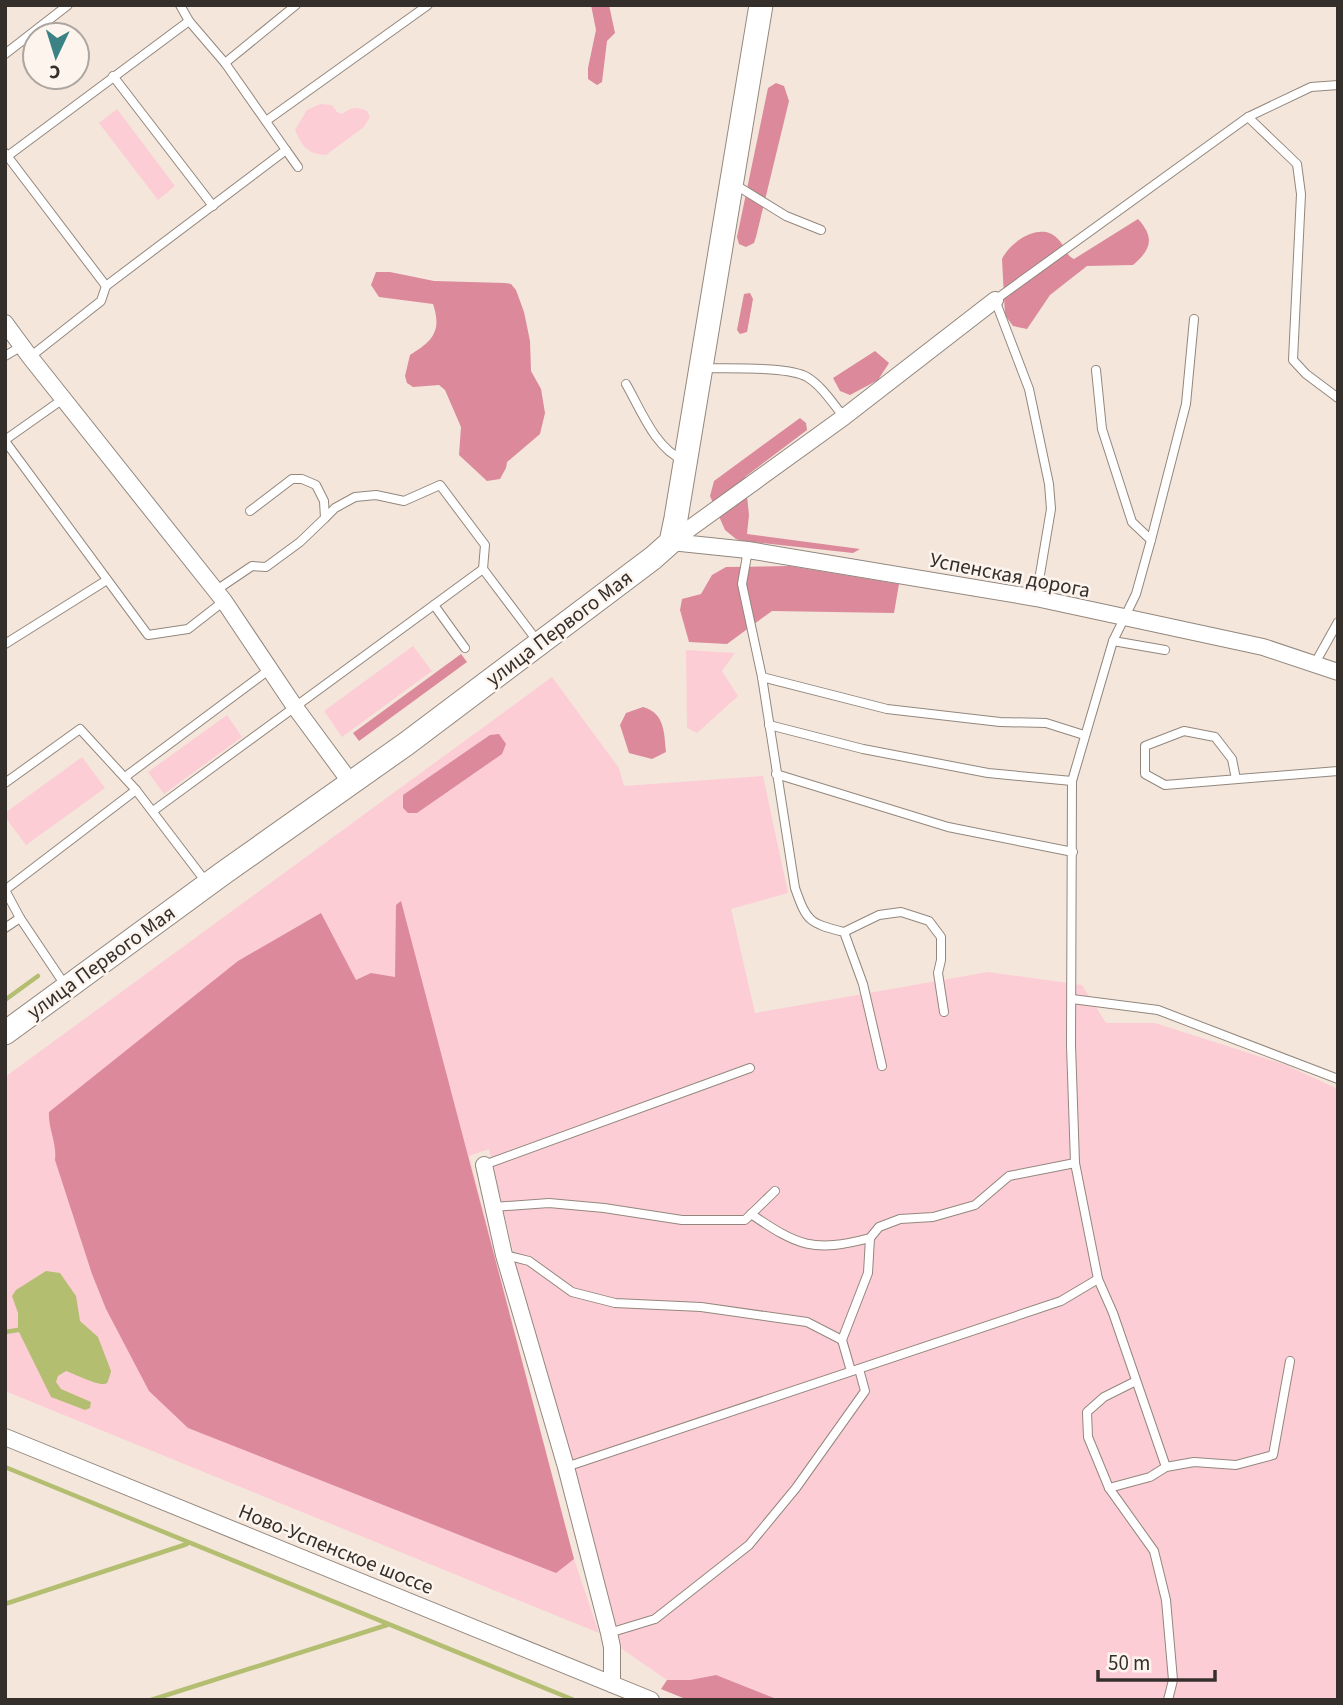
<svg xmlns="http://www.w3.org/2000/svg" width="1343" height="1705" font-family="'Source Sans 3',sans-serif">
<rect width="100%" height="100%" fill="#f4e6db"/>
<g fill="#fdcdd6">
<path d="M320,104L332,105L337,112L342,114C351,107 357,106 367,111L370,117L364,127L326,155C307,154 302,146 295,130L307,110Z"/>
<polygon points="117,109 175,186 158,200 99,123"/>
<polygon points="413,646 432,671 342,737 324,711"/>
<polygon points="686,650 735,653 722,671 738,696 697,733 687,728"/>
<polygon points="552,677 619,768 624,786 763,776 788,893 731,909 755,1013 988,972 1082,985 1106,1023 1155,1023 1286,1065 1338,1089 1338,1700 779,1700 716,1675 690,1680 667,1680 622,1649 523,1294 489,1149 469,1156 574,1559 599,1633 5,1391 5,1077"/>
<polygon points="227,715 242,737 164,794 148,772"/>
<polygon points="82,757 105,788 26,845 5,817 5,813"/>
</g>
<g fill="#db899b">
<polygon points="591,5 609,5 615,33 607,41 602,82 597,85 588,79 588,68 596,30"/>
<polygon points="776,83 784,86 789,101 756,237 754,243 746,247 739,244 737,237 768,88"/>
<path d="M1138,219C1156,239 1150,250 1133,265L1087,266L1050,295L1027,329L1013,326L1005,315L1002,259C1010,242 1040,221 1057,238C1065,245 1064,254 1074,259Z"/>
<path d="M376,272H390L434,281L505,283L511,284L516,290L524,312L530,341L531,371L541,389L545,413L540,434L507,462L506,468L500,479L487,481L459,455L461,427L445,390L439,385L413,387L407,383L405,376L410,355C433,341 442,331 433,304L379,297L371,285Z"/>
<polygon points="750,293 753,299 747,332 740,334 737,330 744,294"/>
<polygon points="875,351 889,363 878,380 850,395 840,391 833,378"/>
<polygon points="800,418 806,423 807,430 745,477 749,515 747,534 860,549 853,553 743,541 736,539 725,530 710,496 714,481"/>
<polygon points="790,566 899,584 894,613 772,611 727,644 689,642 680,610 682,599 701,594 712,575 726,567"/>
<polygon points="461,654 467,662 359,741 353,733"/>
<path d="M643,707C665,713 664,733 666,752L652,759L629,753L620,725L626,713Z"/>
<polygon points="499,734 506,744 502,754 417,813 408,813 403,808 403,795 490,735"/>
<path d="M401,901L574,1559L556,1573L188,1428L149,1391L106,1309L92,1274L55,1160C57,1142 48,1129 49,1112L238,961L321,913L356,980L371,973L395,977L396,905Z"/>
<polygon points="716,1675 779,1700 688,1700 661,1689 667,1680 690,1680"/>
</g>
<path fill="#b3be71" d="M46,1271L60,1273L76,1296L80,1321L98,1337L111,1371C111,1372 108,1382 107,1383C101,1388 75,1374 66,1371L58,1376L56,1382L61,1389L91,1402L90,1408L85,1410L51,1397L18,1330V1313L12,1296L16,1290Z"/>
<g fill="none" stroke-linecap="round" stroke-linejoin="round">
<g stroke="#b3be71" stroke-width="4.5">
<polyline points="5,1000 38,976"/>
<polyline points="5,1332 18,1330"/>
<polyline points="5,1467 574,1700"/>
<polyline points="5,1604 187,1544"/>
<polyline points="151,1700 387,1625"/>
</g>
<g stroke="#93877d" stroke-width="10">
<g id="lane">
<polyline points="5,54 68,5"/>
<polyline points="225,63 296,5"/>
<polyline points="113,76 213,206"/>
<polyline points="1248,117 1297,164 1301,194 1293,360 1306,374 1338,398"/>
<polyline points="266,121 428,5"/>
<polyline points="286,150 298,167"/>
<polyline points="5,153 106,286 286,150 225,63 189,21 180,5"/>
<polyline points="5,158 189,21"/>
<polyline points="734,184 786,216 821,230"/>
<polyline points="5,356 22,346"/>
<polyline points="30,357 101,301 106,286"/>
<path d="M704,368C728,369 788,366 807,377C822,386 833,404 844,417"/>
<polyline points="1096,370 1102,429 1132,522 1151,540"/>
<path d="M626,384C641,410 655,448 683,460"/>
<polyline points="5,440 63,399"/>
<polyline points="5,441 148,635 188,629 224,601"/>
<polyline points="325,518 335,508 355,497 376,495 404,501 440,485 485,545 483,569"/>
<path d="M748,550L742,584L762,677L795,888C807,922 809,923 844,932L863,984L882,1066"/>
<polyline points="215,591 252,566 266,567 300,542 325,518 324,501 316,485 302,479 292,479 250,511"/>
<polyline points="1036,598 1051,509 1049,484 1029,389 995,300 1248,117 1311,87 1338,85"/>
<polyline points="434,605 465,648"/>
<polyline points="1113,641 1165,650"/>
<polyline points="5,644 107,580"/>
<polyline points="1314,665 1338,622"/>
<polyline points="762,677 887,709 1000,722 1046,723 1084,735"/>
<polyline points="769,725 863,749 988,773 1072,781"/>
<polyline points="776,774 948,827 1073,852"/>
<polyline points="125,777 270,669"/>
<polyline points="1236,779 1232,759 1215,737 1184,731 1145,746 1145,774 1165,785 1338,771"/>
<polyline points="5,783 80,729 136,790 206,882"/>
<polyline points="153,811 483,569 538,642"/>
<polyline points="5,928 20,918"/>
<polyline points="844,932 879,915 901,912 929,921 941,937 941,960 938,973 944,1012"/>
<polyline points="65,985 20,918 5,890 136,790"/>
<polyline points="1072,999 1158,1010 1338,1079"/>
<polyline points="484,1165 750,1068"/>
<polyline points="493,1207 549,1203 604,1208 682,1220 745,1220 775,1191"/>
<path d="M751,1214C798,1246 813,1253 870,1238"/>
<polyline points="505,1255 529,1261 572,1292 615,1303 701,1307 807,1322 842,1340"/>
<polyline points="851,1371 842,1340 868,1273 870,1238 879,1227 900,1219 933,1217 975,1205 1009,1176 1075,1163"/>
<polyline points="1136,1381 1104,1397 1087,1412 1088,1437 1109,1488 1154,1551 1166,1600 1173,1680 1168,1700"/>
<polyline points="566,1467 1061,1301 1098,1279"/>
<polyline points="1166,1467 1113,1313 1098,1279 1075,1163 1071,1045 1072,781 1113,641 1136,594 1151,540 1186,404 1194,319"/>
<polyline points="1109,1488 1150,1477 1166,1467 1194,1462 1236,1465 1273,1455 1290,1361"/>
<polyline points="609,1633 655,1619 749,1545 796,1488 865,1391 859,1369"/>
</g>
</g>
<g stroke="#93877d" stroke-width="18">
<g id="street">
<polyline points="5,323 30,357 224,601 295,707 351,783"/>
<polyline points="671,542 748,550 1036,598 1263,647 1338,672"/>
<polyline points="671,542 844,417 995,300"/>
<polyline points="484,1165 504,1255 566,1467 609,1633 612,1647 612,1684"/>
<polyline points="5,1437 651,1700"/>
</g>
</g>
<g stroke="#93877d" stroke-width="25">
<polyline id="secondary" points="5,1033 222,874 406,744 653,558 671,542 676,518 761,5"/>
</g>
<use href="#lane" stroke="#fff" stroke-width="8"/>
<use href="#street" stroke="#fff" stroke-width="16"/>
<use href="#secondary" stroke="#fff" stroke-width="23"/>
</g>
<g text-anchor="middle" stroke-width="5" stroke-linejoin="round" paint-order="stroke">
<g font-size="21" fill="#342f2b" stroke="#fdf4ee">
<text transform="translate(1010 575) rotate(11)" y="7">Успенская дорога</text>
<text transform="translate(559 628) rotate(-37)" y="7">улица Первого Мая</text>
<text transform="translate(101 962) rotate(-36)" y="7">улица Первого Мая</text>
<text transform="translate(336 1549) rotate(22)" y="7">Ново-Успенское шоссе</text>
</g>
</g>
<rect width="1343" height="1705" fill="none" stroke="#342f2b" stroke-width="14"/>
<g transform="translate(56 56) rotate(184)"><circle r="33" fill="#fdf4ee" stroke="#ada5a0" stroke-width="2"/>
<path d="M0-5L12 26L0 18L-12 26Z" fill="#3a8284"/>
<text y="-10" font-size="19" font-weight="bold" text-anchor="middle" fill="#342f2b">С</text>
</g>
<path d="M1098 1670v10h117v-10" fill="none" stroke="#342f2b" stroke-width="3.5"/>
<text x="1108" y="1670" font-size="21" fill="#342f2b" stroke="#fdf4ee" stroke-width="5" paint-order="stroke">50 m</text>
</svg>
